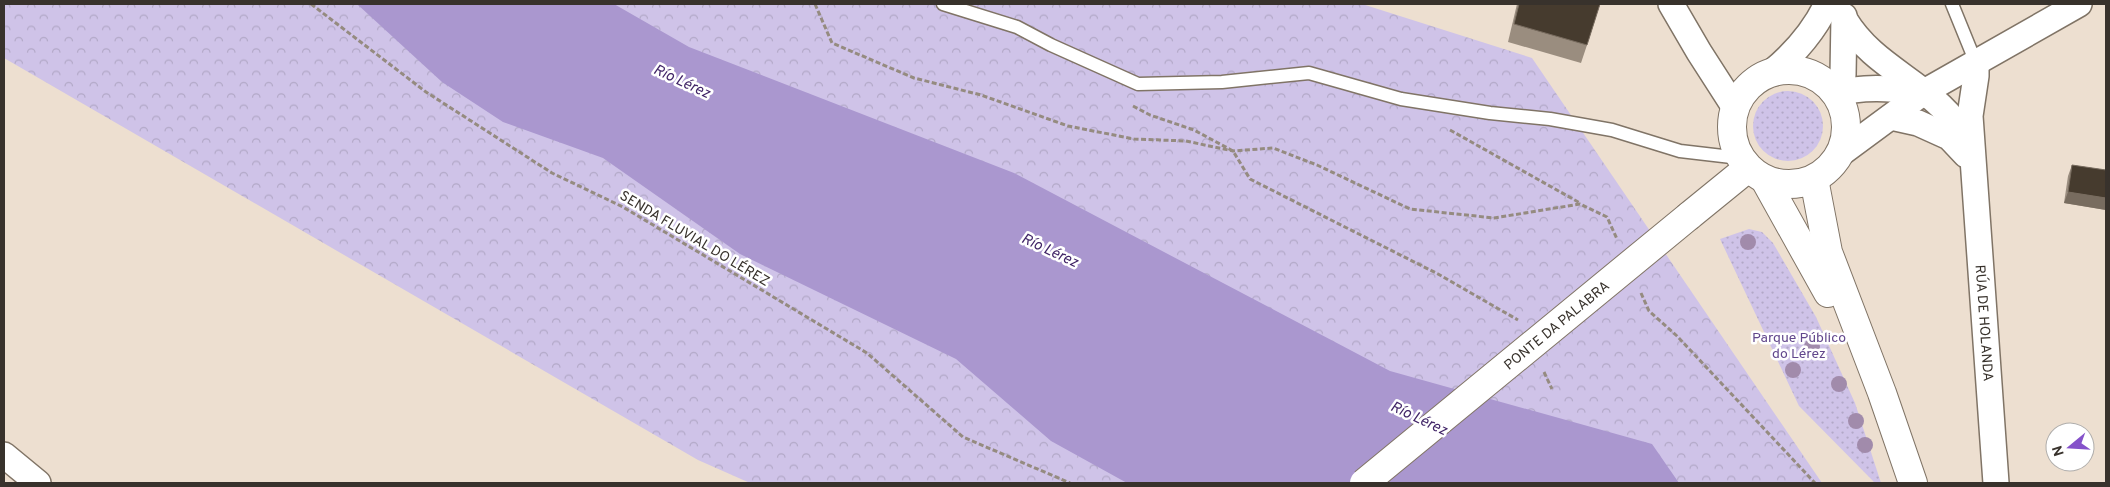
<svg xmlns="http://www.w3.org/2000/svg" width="2110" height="487" font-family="Overpass,sans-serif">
<defs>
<pattern id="grass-dots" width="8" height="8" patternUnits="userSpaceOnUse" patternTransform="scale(1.25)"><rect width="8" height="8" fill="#cfc3e8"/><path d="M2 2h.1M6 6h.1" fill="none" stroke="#b2a8c7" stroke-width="1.8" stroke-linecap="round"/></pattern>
<pattern id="forest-crowns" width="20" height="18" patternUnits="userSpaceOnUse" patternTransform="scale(1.25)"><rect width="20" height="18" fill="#cfc3e8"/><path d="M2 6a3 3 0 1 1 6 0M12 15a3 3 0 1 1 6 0" fill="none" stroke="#b2a8c7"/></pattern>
</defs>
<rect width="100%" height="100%" fill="#eddfd0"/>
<g fill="url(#grass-dots)">
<circle cx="1788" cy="126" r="35"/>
<polygon points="1749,229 1762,232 1773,243 1816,317 1855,403 1881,483 1875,483 1799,406 1720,239"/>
</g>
<polygon fill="url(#forest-crowns)" points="4,4 1362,4 1532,58 1822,483 750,483 698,460 4,58"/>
<polygon fill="#aa97cf" points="357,4 614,4 689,47 1014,173 1390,371 1652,444 1679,483 1127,483 1051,441 956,359 740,254 603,158 503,122 442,82"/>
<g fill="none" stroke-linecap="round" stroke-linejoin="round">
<g stroke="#807466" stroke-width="15">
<g id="lane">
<polyline points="943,4 1017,27 1051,45 1138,84 1222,82 1309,73 1401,99 1490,113 1550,119 1612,130 1680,151 1740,158"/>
<polyline points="1952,4 1976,63"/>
</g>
</g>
<g stroke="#807466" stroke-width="28">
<g id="street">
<polyline points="1671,4 1699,52 1735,108"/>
<path d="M1845,20C1874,68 1927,82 1959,127C1963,133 1965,142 1967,149"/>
<path id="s1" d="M1976,63V76L1970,116L1996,483"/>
<path d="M1772,72C1795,53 1814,31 1827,4"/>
<polyline points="1836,94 1843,75 1844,16"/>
<path d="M1836,94C1864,85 1895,89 1924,92"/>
<polyline points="1891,117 1918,123 1949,137 1966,155"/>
<polyline points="1840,154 1924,92 2079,4"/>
<polyline points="4,455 38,483"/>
</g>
</g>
<g stroke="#807466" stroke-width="30">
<g id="secondary">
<circle cx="1789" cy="127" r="57"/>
<polyline points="1814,179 1828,252 1882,393 1913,483"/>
<polyline points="1765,180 1828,293"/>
<polyline points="1689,216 1748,168"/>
</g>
</g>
<g stroke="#958b80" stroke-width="3" stroke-dasharray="5 2.5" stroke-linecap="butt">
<polyline points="311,4 426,92 552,173 623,207 867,353 963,437 1070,483"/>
<polyline points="815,4 832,43 914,78 981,95 1068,126 1134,139 1186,141 1233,151 1273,148 1317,165 1410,209 1494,218 1580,204 1607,217 1617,239"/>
<polyline points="1133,106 1150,115 1194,130 1233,151 1250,179 1438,274 1518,320"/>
<polyline points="1450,130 1580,203"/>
<polyline points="1641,293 1649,311 1677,336 1815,483"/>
<polyline points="1544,372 1552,389"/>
</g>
<use href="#lane" stroke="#fff" stroke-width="12"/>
<use href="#street" stroke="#fff" stroke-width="25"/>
<use href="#secondary" stroke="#fff" stroke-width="28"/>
<g stroke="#807466" stroke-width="30" stroke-linecap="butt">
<g id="secondary-bridge">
<path id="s2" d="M1364,483L1689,216"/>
</g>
</g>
<use href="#secondary-bridge" stroke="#fff" stroke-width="28"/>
</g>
<g fill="#a18bab">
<circle cx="1748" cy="242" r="8"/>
<circle cx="1812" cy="347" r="8"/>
<circle cx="1793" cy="370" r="8"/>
<circle cx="1839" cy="384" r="8"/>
<circle cx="1856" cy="421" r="8"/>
<circle cx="1865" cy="445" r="8"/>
</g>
<g fill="#9a8d7f">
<polygon points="1517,4 1600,4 1587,45 1581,63 1508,42"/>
<polygon points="2072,165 2106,170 2106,210 2064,203 2068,176"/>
</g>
<polygon fill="#786c5f" points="2068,192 2106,198 2106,210 2064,203"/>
<g fill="#463b2e" stroke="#786c5f">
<polygon points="1519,4 1600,4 1587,45 1514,24"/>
<polygon points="2072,165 2106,170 2106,198 2068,192"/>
</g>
<g text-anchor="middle" stroke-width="5" stroke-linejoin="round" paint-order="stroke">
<g font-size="14" fill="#38322c" stroke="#fff">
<text transform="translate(695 238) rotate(31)" y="5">SENDA FLUVIAL DO LÉREZ</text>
<text dy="5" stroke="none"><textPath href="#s1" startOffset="261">RÚA DE HOLANDA</textPath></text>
<text dy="5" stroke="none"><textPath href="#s2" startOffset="249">PONTE DA PALABRA</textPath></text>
</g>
<g font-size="14" fill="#62478c" stroke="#fff">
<text x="1799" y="342">Parque Público<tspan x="1799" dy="16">do Lérez</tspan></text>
</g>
<g font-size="15" font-style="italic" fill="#422668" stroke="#fff">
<text transform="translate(682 81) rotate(25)" y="5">Río Lérez</text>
<text transform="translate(1050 250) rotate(25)" y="5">Río Lérez</text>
<text transform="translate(1419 418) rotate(25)" y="5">Río Lérez</text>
</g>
</g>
<rect width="2110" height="487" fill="none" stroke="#38322c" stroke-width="10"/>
<g transform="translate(2070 447) rotate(252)"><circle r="24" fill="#ffffff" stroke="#afadab"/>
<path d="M0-4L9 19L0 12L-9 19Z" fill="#8552ca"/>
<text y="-8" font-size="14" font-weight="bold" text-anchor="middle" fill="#38322c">N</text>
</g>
</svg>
